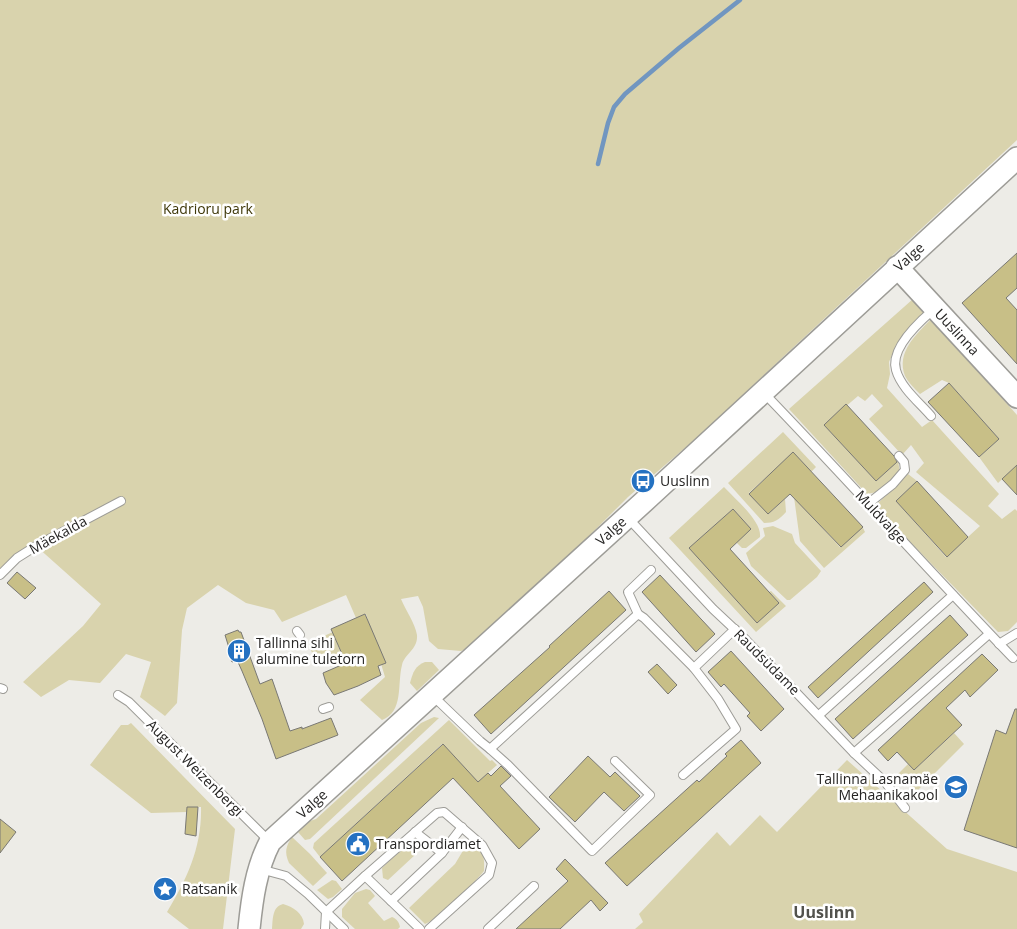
<svg xmlns="http://www.w3.org/2000/svg" width="1017" height="929" font-family="'Open Sans',sans-serif">
<rect width="100%" height="100%" fill="#edece7"/>
<g fill="#d9d3ad">
<path d="M0,0H1017V140L784,356L708,428L628,497L584,541L466,649L461,651L438,649L429,641L423,607L418,596L401,599C406,611 415,623 417,635C418,650 405,653 402,665C397,684 404,712 382,720L360,700L385,677L366,614L356,618L346,595L282,622L274,610L246,603L218,585L187,608L182,630L177,703L165,716L140,697L151,662L126,654L100,683L69,680L41,697L23,682L83,626L101,604L36,546L0,575Z"/>
<polygon points="913,299 925,311 904,333 896,345 889,362 890,374 887,388 922,427 932,420 999,494 988,506 1002,519 1015,509 1017,511 1017,622 1008,631 998,632 875,506 908,474 917,481 896,501 946,557 980,526 916,472 924,463 911,445 902,455 869,419 883,406 872,394 865,401 858,396 824,425 876,481 898,461 900,473 877,492 867,494 789,409"/>
<path d="M931,319L1017,415V465L998,483L979,457L999,439L949,383L942,380L920,394C915,389 908,382 905,376C896,352 916,335 931,319Z"/>
<path d="M783,432L816,467L811,472L793,453L749,493L768,514L785,499L786,512C779,520 774,523 764,523L728,483Z"/>
<path d="M724,487C735,499 762,521 760,537L746,548H742L736,542L751,529L733,509L690,548L757,622L779,603L769,592L771,591L786,606L756,632L669,538Z"/>
<polygon points="794,497 840,547 862,526 865,532 824,568 800,541"/>
<polygon points="773,526 792,534 795,543 821,571 817,577 790,600 787,600 751,566 746,553 765,536 763,528"/>
<polygon points="333,632 342,656 322,664 317,664 310,648 310,642"/>
<path d="M425,662H432L439,670L417,691L410,683C413,672 415,666 425,662Z"/>
<polygon points="434,717 439,718 310,839 305,840 298,832 310,821 316,819 421,723"/>
<polygon points="449,720 490,761 492,760 497,765 472,787 465,768 442,744 320,857 313,848 314,843"/>
<path d="M131,723L235,829L223,929H189L167,912C187,879 202,847 201,807H187V812L151,813L90,765L121,725H128Z"/>
<polygon points="954,733 964,744 916,792 898,774 908,764 914,770"/>
<polygon points="847,760 947,849 1017,872 1017,929 635,929 643,922 639,914 717,832 730,846 760,815 777,832"/>
<path d="M292,837L310,854L327,873L313,886L289,863C284,852 286,846 292,837Z"/>
<path d="M470,839C483,841 485,859 484,871C473,884 441,918 425,924L409,908L455,864Z"/>
<polygon points="407,847 413,850 416,854 388,880 383,878 382,868 403,848"/>
<polygon points="332,880 336,881 342,889 333,897 328,899 317,890"/>
<path d="M366,889L370,890L375,896L368,903L384,921L392,917C397,919 399,922 400,927L398,929H355L342,917V909L355,893Z"/>
<path d="M283,904C293,907 303,913 304,924L301,929H272C273,919 272,907 283,904Z"/>
</g>
<g fill="none" stroke-linecap="round" stroke-linejoin="round">
<polyline stroke="#7196c0" stroke-width="4.5" points="598,164 608,123 614,107 625,94 679,48 740,0"/>
</g>
<g fill="#c8bf87" stroke="#797874">
<polygon points="1017,253 1017,288 1006,298 1017,310 1017,364 962,303"/>
<polygon points="949,383 999,439 979,457 928,402"/>
<polygon points="846,404 894,456 897,462 876,481 824,425"/>
<polygon points="793,452 863,527 841,547 790,494 768,514 749,494"/>
<polygon points="1017,465 1017,495 1002,479"/>
<polygon points="917,481 968,537 947,557 896,501"/>
<polygon points="733,509 751,529 730,549 779,603 757,623 689,548"/>
<polygon points="17,572 36,588 25,599 7,583"/>
<polygon points="660,575 715,634 696,652 642,592"/>
<polygon points="924,582 933,592 818,698 808,687"/>
<polygon points="609,591 626,610 491,734 474,715 550,647 549,646"/>
<polygon points="365,614 386,663 378,666 381,675 358,686 334,695 326,683 323,673 346,663 331,629"/>
<polygon points="950,615 968,635 853,739 835,719"/>
<polygon points="238,630 239,632 241,632 260,684 272,679 290,731 302,727 302,729 331,718 338,735 276,759 262,719 242,671 237,660 232,662 228,652 230,651 225,635"/>
<polygon points="731,651 784,709 761,731 747,716 750,713 724,684 721,687 708,672"/>
<polygon points="982,654 998,670 970,697 965,690 946,708 962,725 914,770 897,752 888,761 878,750"/>
<polygon points="657,664 677,685 668,694 648,672"/>
<polygon points="1015,709 1017,709 1017,848 964,830 996,730 1006,734"/>
<polygon points="741,740 761,763 627,886 605,863 697,780 699,782 727,756 725,754"/>
<polygon points="443,744 478,782 488,773 491,776 501,766 511,776 500,786 540,829 519,849 453,778 342,881 320,857"/>
<polygon points="588,756 610,777 615,772 640,796 624,811 604,792 575,822 549,797"/>
<polygon points="187,807 198,807 196,836 185,834"/>
<polygon points="0,819 16,832 0,853"/>
<polygon points="565,859 608,903 600,911 591,900 560,929 516,929 568,881 556,869"/>
</g>
<g fill="none" stroke-linecap="round" stroke-linejoin="round">
<g stroke="#9d9c97" stroke-width="10">
<g id="lane">
<path d="M764,393C848,480 929,571 1013,658"/>
<path d="M931,416C920,403 901,388 896,370C890,349 919,322 933,310"/>
<polyline points="869,503 893,484 905,470 904,462 899,456"/>
<polyline points="628,518 713,609 745,639 854,753 885,782 905,808"/>
<polyline points="0,575 17,558 36,546 121,501"/>
<polyline points="638,614 628,592 651,570"/>
<polyline points="297,631 300,635"/>
<polyline points="999,644 1017,633"/>
<polyline points="0,688 3,689"/>
<polyline points="118,695 129,702 268,840"/>
<polyline points="433,696 480,741 490,749 638,614 644,618 694,668 735,629"/>
<polyline points="323,709 329,707"/>
<polyline points="819,715 953,595"/>
<polyline points="490,749 508,765 592,851 650,795 615,761"/>
<polyline points="854,753 989,634"/>
<polyline points="683,775 736,729 718,699 694,668"/>
<polyline points="415,832 442,853"/>
<polyline points="260,869 286,876 308,894 344,929"/>
<polyline points="365,876 420,929"/>
<polyline points="391,901 442,853 462,827"/>
<polyline points="325,929 326,912 365,876 437,813 444,812 482,845 492,863 489,875 429,929"/>
<polyline points="488,929 534,886"/>
</g>
</g>
<g stroke="#9d9c97" stroke-width="24">
<g id="secondary">
<polyline points="897,267 1017,397"/>
<path d="M249,929C252,899 256,869 270,842L649,497L1017,158"/>
</g>
</g>
<use href="#lane" stroke="#fff" stroke-width="8"/>
<use href="#secondary" stroke="#fff" stroke-width="21"/>
</g>
<defs>
<g id="bus-disc" transform="scale(1.25)"><circle r="9.5" fill="#2471c1" stroke="#fff"/><path d="M-5-6H5V4H4V6H2V4H-2V6H-4V4H-5ZM-3.5-4V0h7V-4ZM-3.5 1.2v1.5H-2V1.2ZM2 1.2v1.5H3.5V1.2Z" fill="#fff"/></g>
<g id="building-disc" transform="scale(1.25)"><circle r="9.5" fill="#2471c1" stroke="#fff"/><path d="M-4-6H4V6H1V3H-1V6H-4ZM-2.5-4.3h1.7v1.8h-1.7ZM.8-4.3h1.7v1.8H.8ZM-2.5-1h1.7V.8h-1.7ZM.8-1h1.7V.8H.8Z" fill="#fff"/></g>
<g id="university-disc" transform="scale(1.25)"><circle r="9.5" fill="#2471c1" stroke="#fff"/><path d="M0-5L7-2L0 1L-7-2ZM-4 1L0 2.5L4 1V4Q0 6-4 4Z" fill="#fff"/></g>
<g id="civic-disc" transform="scale(1.25)"><circle r="9.5" fill="#2471c1" stroke="#fff"/><path d="M-.6-6.5H3V-4.5H.6V-3L4-1V1h2V6H-6V1h2V-1L-.6-3ZM-1.2 2.5V6h2.4V2.5Z" fill="#fff"/></g>
<g id="sight-disc" transform="scale(1.25)"><circle r="9.5" fill="#2471c1" stroke="#fff"/><path d="M0-6L1.8-2.2L6-1.7L2.9 1.2L3.7 5.4L0 3.3L-3.7 5.4L-2.9 1.2L-6-1.7L-1.8-2.2Z" fill="#fff"/></g>
</defs>
<g fill-rule="evenodd">
<use href="#bus-disc" x="643" y="481"/>
<use href="#building-disc" x="239" y="651"/>
<use href="#university-disc" x="956" y="787"/>
<use href="#civic-disc" x="358" y="844"/>
<use href="#sight-disc" x="165" y="889"/>
</g>
<g text-anchor="middle" stroke-width="5" stroke-linejoin="round" paint-order="stroke">
<g font-size="14" fill="#3e3708" stroke="#fff">
<text x="208" y="214">Kadrioru park</text>
</g>
<g font-size="14" fill="#252423" stroke="#fff">
<text transform="translate(909 257) rotate(-42)" y="5">Valge</text>
<text transform="translate(957 332) rotate(47)" y="5">Uuslinna</text>
<text transform="translate(881 517) rotate(47)" y="5">Muldvalge</text>
<text transform="translate(611 531) rotate(-42)" y="5">Valge</text>
<text transform="translate(58 535) rotate(-29)" y="5">Mäekalda</text>
<text transform="translate(767 662) rotate(45)" y="5">Raudsüdame</text>
<text transform="translate(195 768) rotate(45)" y="5">August Weizenbergi</text>
<text transform="translate(312 804) rotate(-42)" y="5">Valge</text>
</g>
<g font-size="14" fill="#252423" stroke="#fff" text-anchor="start">
<text x="660" y="486">Uuslinn</text>
<text x="256" y="648">Tallinna sihi<tspan x="256" dy="16">alumine tuletorn</tspan></text>
<text x="938" y="784" text-anchor="end">Tallinna Lasnamäe<tspan x="938" dy="16">Mehaanikakool</tspan></text>
<text x="376" y="849">Transpordiamet</text>
<text x="182" y="894">Ratsanik</text>
</g>
<g font-size="16" font-weight="bold" fill="#52524d" stroke="#fff">
<text x="824" y="918">Uuslinn</text>
</g>
</g>
</svg>
